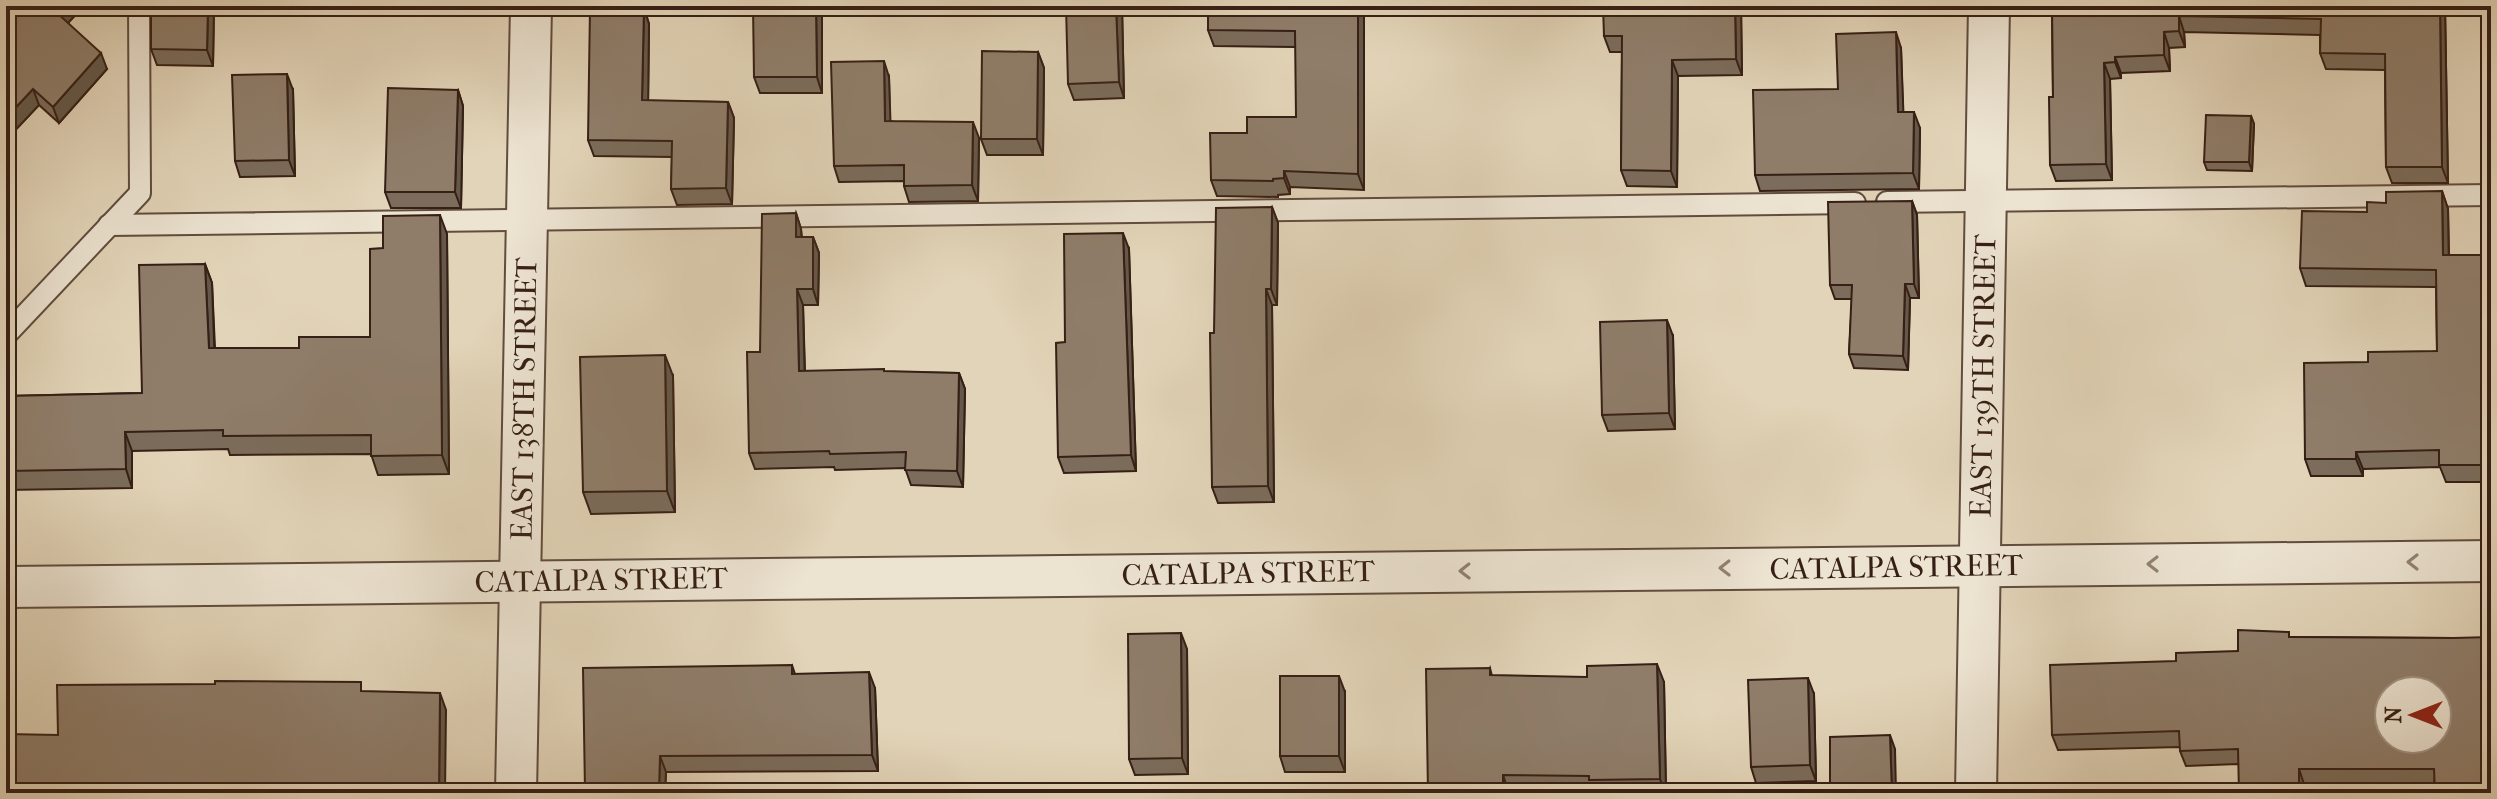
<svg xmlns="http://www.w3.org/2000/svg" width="2497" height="799" font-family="'IM FELL French Canon',serif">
<rect width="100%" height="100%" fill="#e2d4b8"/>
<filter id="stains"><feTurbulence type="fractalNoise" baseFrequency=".0025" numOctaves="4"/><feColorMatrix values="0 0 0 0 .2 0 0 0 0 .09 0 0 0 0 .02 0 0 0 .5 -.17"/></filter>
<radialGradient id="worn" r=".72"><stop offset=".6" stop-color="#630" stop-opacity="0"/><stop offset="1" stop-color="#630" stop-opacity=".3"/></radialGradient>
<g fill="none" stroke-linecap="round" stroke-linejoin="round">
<g stroke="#614c3e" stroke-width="24">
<g id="lane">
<polyline points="1887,202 2491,195"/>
<polyline points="109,225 1855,203"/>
<polyline points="6,335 140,193 139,6"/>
</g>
</g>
<g stroke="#614c3e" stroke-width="44">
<g id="street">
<polyline points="6,587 2491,561"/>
<polyline points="516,793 531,6"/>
<polyline points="1976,793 1989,6"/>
</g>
</g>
<use href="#lane" stroke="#ece3d1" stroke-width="20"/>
<use href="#street" stroke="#ece3d1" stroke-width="40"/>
</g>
<g fill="#7b6c5b" stroke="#361f15" stroke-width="2">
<polygon points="6,6 81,6 82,8 68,23 107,69 59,123 39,105 6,140"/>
<polygon points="214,6 213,66 157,65 151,49"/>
<polygon points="822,6 822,93 760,93 754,77"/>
<polygon points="1122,6 1124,98 1074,100 1068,84"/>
<polygon points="1364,6 1364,190 1290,187 1290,194 1278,195 1278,197 1217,196 1211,180 1247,133 1296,117 1296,47 1214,46 1208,30"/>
<polygon points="1741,6 1742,75 1678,76 1677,187 1627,186 1621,170 1622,52 1610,52 1604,36"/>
<polygon points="2052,6 2445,6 2448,183 2392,183 2386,167 2385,70 2326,69 2320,53 2320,35 2184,32 2185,47 2169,48 2170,71 2121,73 2121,78 2110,79 2112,180 2056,181 2050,165 2053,97"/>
<polygon points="644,8 649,24 648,101 728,102 734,118 732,204 677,205 671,189 672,157 594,156 588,140"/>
<polygon points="1901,48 1903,112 1920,128 1919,189 1760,191 1755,175 1838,89"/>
<polygon points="1038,52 1044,68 1043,155 987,155 981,139"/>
<polygon points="889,77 890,121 979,138 978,201 909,202 904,186 904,181 839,182 834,166"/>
<polygon points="293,90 295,176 240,177 235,161"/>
<polygon points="458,90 463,106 461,208 391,208 385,192"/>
<polygon points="2251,116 2254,124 2252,171 2207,170 2204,162"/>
<polygon points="2442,191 2448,209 2449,255 2491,255 2491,482 2446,482 2440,467 2363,469 2363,476 2311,476 2305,459 2368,362 2437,351 2436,287 2306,286 2300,268 2367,212 2386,203"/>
<polygon points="1912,201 1917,215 1919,298 1910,298 1908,370 1854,368 1849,354 1852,299 1835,299 1830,285"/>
<polygon points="1272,207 1278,223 1277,305 1272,305 1274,502 1218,503 1212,487 1214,333"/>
<polygon points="796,213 801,229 802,237 813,237 819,253 818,305 803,305 805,371 959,373 965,389 963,487 911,485 905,468 835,470 834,467 755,469 749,453 760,352"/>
<polygon points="447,234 449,474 378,475 371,454 230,455 228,449 132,451 132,488 6,490 6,396 142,393 205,264 212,283 215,348 299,348 370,337 383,248"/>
<polygon points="1129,249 1136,471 1064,473 1058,457 1065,342"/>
<polygon points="1673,336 1675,429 1608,431 1602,415"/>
<polygon points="673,376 675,512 591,514 583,492"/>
<polygon points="2291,637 2453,638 2434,784 2304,784 2238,764 2186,766 2180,751 2180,747 2058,750 2052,735 2176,661 2238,651"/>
<polygon points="1187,649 1188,774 1135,775 1129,759"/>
<polygon points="792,665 795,674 875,688 878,771 666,772 665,793 586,793 585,791"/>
<polygon points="1490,668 1492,676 1664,682 1666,793 1428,793"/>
<polygon points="1345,692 1345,772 1285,772 1280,756"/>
<polygon points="1814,694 1816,781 1756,783 1751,767"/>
</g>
<g fill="#64584a" stroke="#361f15" stroke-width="2">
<polygon points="63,6 81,6 82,8 62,29 57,13"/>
<polygon points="208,6 214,6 213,66 207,50"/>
<polygon points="816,6 822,6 822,93 817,77"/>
<polygon points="1116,6 1122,6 1124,98 1119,82"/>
<polygon points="1358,6 1364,6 1364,190 1358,174"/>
<polygon points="1735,6 1741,6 1742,75 1736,59"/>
<polygon points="2440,6 2445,6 2448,183 2442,167"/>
<polygon points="644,8 649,24 648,116 642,100"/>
<polygon points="2179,16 2184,32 2185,47 2179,31"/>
<polygon points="1896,32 1901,48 1904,128 1898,112"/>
<polygon points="2164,32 2169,48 2170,71 2164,55"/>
<polygon points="1038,52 1044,68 1043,155 1037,139"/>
<polygon points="101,53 107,69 59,123 53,107"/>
<polygon points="2115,57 2121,73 2121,78 2115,62"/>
<polygon points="1672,60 1678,76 1677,187 1671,171"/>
<polygon points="884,61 889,77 891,137 885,121"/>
<polygon points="2104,63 2110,79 2112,180 2106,164"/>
<polygon points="287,74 293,90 295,176 289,160"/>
<polygon points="33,89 39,105 6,140 6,118"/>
<polygon points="458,90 463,106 461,208 455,192"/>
<polygon points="728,102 734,118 732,204 726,188"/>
<polygon points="1914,112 1920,128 1919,189 1913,173"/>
<polygon points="2251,116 2254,124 2252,171 2249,162"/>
<polygon points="973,122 979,138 978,201 972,185"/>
<polygon points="1284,171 1290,187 1290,194 1284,178"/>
<polygon points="2442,191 2448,209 2449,272 2443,255"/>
<polygon points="1912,201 1917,215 1919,298 1914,284"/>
<polygon points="1272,207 1278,223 1277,305 1271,289"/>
<polygon points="796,213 801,229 802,253 796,237"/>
<polygon points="440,215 447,234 449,474 442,455"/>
<polygon points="1123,233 1129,249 1136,471 1131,455"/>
<polygon points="813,237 819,253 818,305 813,289"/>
<polygon points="205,264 212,283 215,367 209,348"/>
<polygon points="1905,284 1910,298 1908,370 1903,356"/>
<polygon points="797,289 803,305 805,387 799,371"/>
<polygon points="1266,289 1272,305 1274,502 1268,486"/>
<polygon points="1667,320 1673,336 1675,429 1669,413"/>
<polygon points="665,355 673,376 675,512 667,491"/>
<polygon points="959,373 965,389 963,487 957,471"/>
<polygon points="125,432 132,451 132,488 126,469"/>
<polygon points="2356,452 2363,469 2363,476 2356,459"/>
<polygon points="1181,633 1187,649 1188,774 1182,758"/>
<polygon points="1657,664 1664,682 1666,793 1665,793 1660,779"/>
<polygon points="869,672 875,688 878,771 872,755"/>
<polygon points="1339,676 1345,692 1345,772 1339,756"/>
<polygon points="1808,678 1814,694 1816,781 1810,765"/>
<polygon points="440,693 446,710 445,793 439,793"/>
<polygon points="1890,735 1895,749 1896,793 1892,793"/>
<polygon points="660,756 666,772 665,793 660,793 659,790"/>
<polygon points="2299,769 2304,784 2305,793 2299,793"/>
<polygon points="1503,775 1509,793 1503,793"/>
</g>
<g fill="#8f7d6a" stroke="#361f15" stroke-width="2" fill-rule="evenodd">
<polygon points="6,6 63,6 57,13 101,53 53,107 33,89 6,118"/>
<polygon points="151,6 208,6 207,50 151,49"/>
<polygon points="753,6 816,6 817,77 754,77"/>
<polygon points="1066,6 1116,6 1119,82 1068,84"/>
<polygon points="1208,6 1358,6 1358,174 1284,171 1284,178 1273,179 1273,181 1211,180 1210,133 1247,133 1247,117 1296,117 1295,31 1208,30"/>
<polygon points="1603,6 1735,6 1736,59 1672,60 1671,171 1621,170 1622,36 1604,36"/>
<polygon points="2052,6 2440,6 2442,167 2386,167 2385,54 2320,53 2321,19 2179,16 2179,31 2164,32 2164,55 2115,57 2115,62 2104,63 2106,164 2050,165 2049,97 2053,97"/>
<polygon points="590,8 644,8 642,100 728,102 726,188 671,189 672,141 588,140"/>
<polygon points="1896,32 1898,112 1914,112 1913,173 1755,175 1753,90 1838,89 1836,34"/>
<polygon points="982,51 1038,52 1037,139 981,139"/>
<polygon points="884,61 885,121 973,122 972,185 904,186 904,165 834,166 831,62"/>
<polygon points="287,74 289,160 235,161 232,75"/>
<polygon points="388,88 458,90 455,192 385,192"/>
<polygon points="2206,115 2251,116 2249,162 2204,162"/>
<polygon points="2442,191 2443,255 2491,255 2491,465 2439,465 2439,450 2356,452 2356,459 2305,459 2304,363 2368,362 2368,352 2437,351 2436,270 2300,268 2302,211 2367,212 2367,202 2386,203 2386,192"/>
<polygon points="1912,201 1914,284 1905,284 1903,356 1849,354 1852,285 1830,285 1828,202"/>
<polygon points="1272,207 1271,289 1266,289 1268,486 1212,487 1210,333 1214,333 1216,208"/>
<polygon points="796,213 796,237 813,237 813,289 797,289 799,371 884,369 884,371 959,373 957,471 905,470 906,452 830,454 829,451 749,453 747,352 760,352 762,214"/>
<polygon points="440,215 442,455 371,456 371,435 223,436 223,430 125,432 126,469 6,471 6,396 142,393 139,265 205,264 209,348 299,348 299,337 370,337 370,249 383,248 383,216"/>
<polygon points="1123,233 1131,455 1058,457 1056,343 1065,342 1064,234"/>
<polygon points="1667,320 1669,413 1602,415 1600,322"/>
<polygon points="665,355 667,491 583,492 580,357"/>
<path d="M2238,630L2289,632V637L2453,638L2491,637V793H2435L2434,769H2299V793H2239L2238,749L2180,751L2179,731L2052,735L2050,665L2176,661V653L2238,651ZM2389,691H2437V739H2389Z"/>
<polygon points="1181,633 1182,758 1129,759 1128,634"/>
<polygon points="1657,664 1660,779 1589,780 1589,776 1503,775 1503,793 1428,793 1426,669 1490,668 1490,675 1587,677 1587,666"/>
<polygon points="792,665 792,674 869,672 872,755 660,756 659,790 585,791 583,668"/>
<rect x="1280" y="676" width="59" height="80"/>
<polygon points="1808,678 1810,765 1751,767 1748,680"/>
<polygon points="215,681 361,682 361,691 440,693 439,793 6,793 6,734 58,735 57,685 215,684"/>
<polygon points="1890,735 1892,793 1830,793 1830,737"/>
</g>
<defs><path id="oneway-chevron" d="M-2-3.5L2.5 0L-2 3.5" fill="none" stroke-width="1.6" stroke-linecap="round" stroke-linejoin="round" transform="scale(2)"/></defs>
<g stroke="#918173">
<use href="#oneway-chevron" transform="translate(2413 562) rotate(180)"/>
<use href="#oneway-chevron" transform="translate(2153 564) rotate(180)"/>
<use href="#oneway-chevron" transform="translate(1725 568) rotate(179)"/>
<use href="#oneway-chevron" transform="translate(1465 571) rotate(179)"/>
</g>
<g text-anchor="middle" stroke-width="6" stroke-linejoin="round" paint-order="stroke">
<g font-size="30" fill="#361f15" stroke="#ece3d1">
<text transform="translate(1983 376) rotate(-89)" y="10">EAST 139TH STREET</text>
<text transform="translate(524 399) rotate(-89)" y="10">EAST 138TH STREET</text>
<text transform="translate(1896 567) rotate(-1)" y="10">CATALPA STREET</text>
<text transform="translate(1248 573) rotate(-1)" y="10">CATALPA STREET</text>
<text transform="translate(601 580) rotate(-1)" y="10">CATALPA STREET</text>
</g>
</g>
<rect width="2497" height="799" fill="none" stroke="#e2d4b8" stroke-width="32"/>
<rect x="8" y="8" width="2481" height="783" fill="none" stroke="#361f15" stroke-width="4"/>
<rect x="16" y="16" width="2465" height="767" fill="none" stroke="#361f15" stroke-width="2"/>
<g transform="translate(2413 715) rotate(270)"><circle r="38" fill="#ece3d1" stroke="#a39586" stroke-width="2"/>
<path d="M0-6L14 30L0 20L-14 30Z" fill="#8f2418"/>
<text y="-12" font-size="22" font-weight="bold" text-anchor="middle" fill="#361f15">N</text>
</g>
<rect width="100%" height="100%" filter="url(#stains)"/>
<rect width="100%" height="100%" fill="url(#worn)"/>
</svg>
